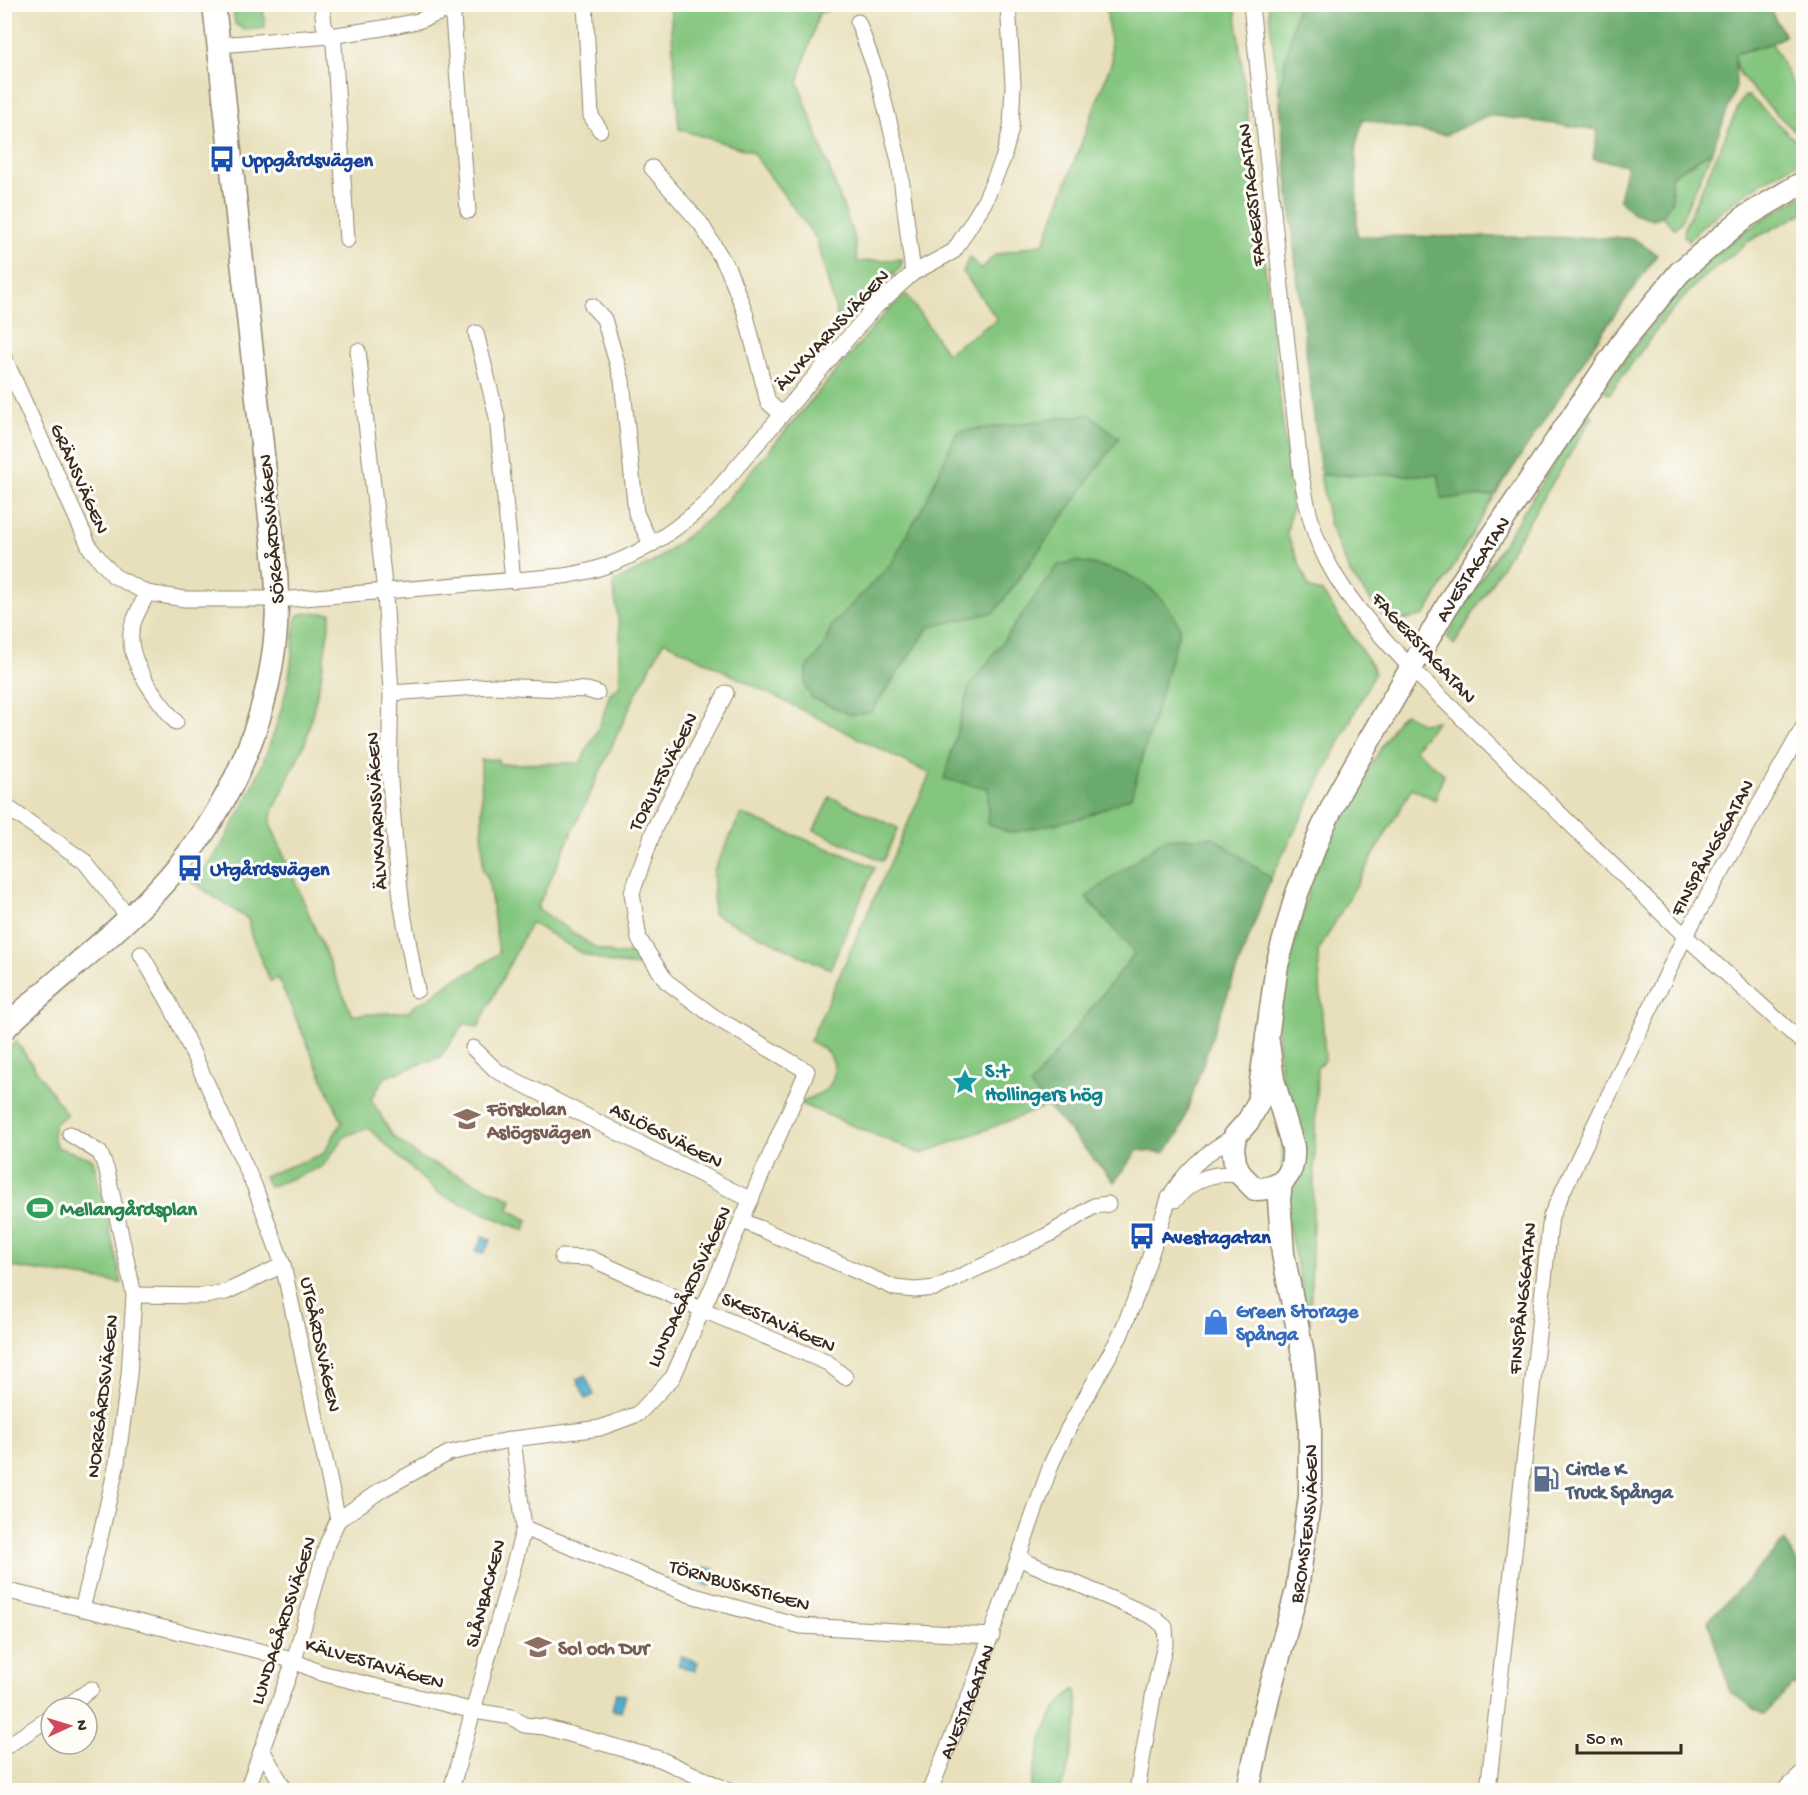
<svg xmlns="http://www.w3.org/2000/svg" width="1808" height="1795" font-family="'Gochi Hand',sans-serif">
<rect width="100%" height="100%" fill="#fdfcf7"/>
<filter id="ink" filterUnits="userSpaceOnUse"><feTurbulence type="fractalNoise" baseFrequency=".0167" numOctaves="2"/><feDisplacementMap in="SourceGraphic" scale="12" xChannelSelector="R" yChannelSelector="G"/><feConvolveMatrix kernelMatrix="1 2 1 2 8 2 1 2 1" color-interpolation-filters="sRGB"/></filter>
<filter id="wash" filterUnits="userSpaceOnUse"><feTurbulence type="fractalNoise" baseFrequency=".008" numOctaves="4" result="noise"/><feDisplacementMap in="SourceGraphic" scale="24" xChannelSelector="R" yChannelSelector="G"/><feGaussianBlur stdDeviation="1.35" result="paint"/><feColorMatrix in="noise" values="0 0 0 0 0 0 0 0 0 0 0 0 0 0 0 0 0 1.4 0 .05"/><feComposite in="paint" operator="in"/></filter>
<g filter="url(#wash)">
<rect width="100%" height="100%" fill="#e8e0bc"/>
<g fill="#84c67e" stroke="#60784e" stroke-width="1.5">
<polygon points="233,5 263,5 265,28 245,30 235,24"/>
<polygon points="670,5 846,5 819,13 798,82 855,240 857,262 902,259 901,267 840,326 816,238 752,152 679,129"/>
<path d="M1106,5H1235L1292,505L1287,534L1310,589L1322,592L1372,666L1374,674L1271,878L1213,837L1086,898L1135,953L1031,1086L1048,1106L921,1154L801,1104C809,1097 818,1095 825,1090C837,1080 837,1061 826,1051C822,1047 815,1045 810,1041L930,774L664,641L635,696L537,908L596,948L615,954L633,953L639,966L611,963L581,953L531,922L478,1027L465,1023L440,1057L385,1077L371,1099L392,1135L422,1159L512,1199L509,1210L528,1220L525,1231L438,1193L368,1128L345,1136L322,1167L269,1187L264,1176L323,1154L342,1122L278,978L270,981L251,935L248,919L192,882C211,865 222,845 234,823C259,778 277,732 288,682C292,663 293,642 295,622L298,615L307,613H331L321,677L306,740L271,816V825L352,1015L408,1012L417,1004L428,999L453,980L473,971L499,953L488,878L483,870L481,760L498,759L499,764L580,763L600,725L610,693L620,685V633L613,583L655,561L716,513L887,311L906,294L947,353L997,319L963,272L969,257L981,269L995,255L1044,243L1112,61Z"/>
<polygon points="1268,5 1297,5 1279,94"/>
<path d="M1772,43L1803,105V138C1789,126 1739,80 1735,64C1735,61 1735,58 1735,54Z"/>
<path d="M1745,96H1749L1803,148V160C1761,181 1722,206 1688,240L1684,236L1685,226L1741,101Z"/>
<polygon points="1712,151 1681,221 1675,229 1662,216 1672,200 1671,176"/>
<path d="M1803,195V213L1749,241L1696,284L1667,316L1609,394L1603,390C1633,349 1662,306 1698,270C1729,239 1766,217 1803,195Z"/>
<polygon points="1587,412 1593,416 1454,645 1447,637 1463,607"/>
<polygon points="1320,474 1439,475 1442,499 1495,495 1425,615 1403,620 1382,615 1351,575 1329,523"/>
<polygon points="1405,713 1420,723 1437,721 1414,749 1444,774 1435,800 1412,788 1318,952 1325,1059 1317,1068 1310,1325 1284,1206 1281,1082 1277,1035 1283,983 1311,882 1332,832 1398,719"/>
<polygon points="830,797 898,828 883,861 814,830"/>
<polygon points="741,814 875,867 830,969 713,914 714,870"/>
<polygon points="16,1041 67,1115 54,1124 53,1137 57,1147 93,1159 122,1283 5,1266 5,1054"/>
<path d="M1076,1689L1079,1715L1067,1774L1059,1790H1030C1037,1756 1044,1710 1076,1689Z"/>
</g>
<g fill="#6bab6d" stroke="#536a46" stroke-width="1.5">
<polygon points="1297,5 1767,5 1785,36 1772,43 1735,54 1736,87 1712,151 1671,176 1672,200 1662,216 1653,219 1633,213 1619,199 1627,165 1593,159 1598,130 1488,115 1446,135 1407,129 1363,119 1356,145 1357,236 1633,238 1657,255 1599,337 1495,495 1441,499 1439,475 1321,475 1297,276 1279,94"/>
<polygon points="1089,414 1119,438 995,612 929,627 871,712 851,715 812,698 805,686 806,669 823,648 832,625 891,564 927,499 957,432"/>
<path d="M1076,561C1123,569 1160,582 1180,628L1131,797L1082,818L1011,833L988,824V788L944,779L969,688L1058,565Z"/>
<polygon points="1213,837 1271,878 1214,1031 1179,1134 1164,1153 1138,1150 1114,1182 1030,1086 1135,953 1086,897 1165,839"/>
<polygon points="1785,1541 1803,1574 1803,1693 1794,1684 1764,1715 1730,1692 1708,1621"/>
</g>
<g fill="#4eaecd" stroke="#446c76" stroke-width="1.5">
<polygon points="483,1236 491,1240 483,1254 476,1251"/>
<polygon points="585,1375 594,1395 586,1399 577,1379"/>
<polygon points="705,1567 714,1569 710,1586 701,1584"/>
<polygon points="681,1656 698,1662 695,1671 678,1665"/>
<polygon points="616,1693 626,1695 621,1712 612,1710"/>
</g>
</g>
<g filter="url(#ink)">
<g fill="none" stroke-linecap="round" stroke-linejoin="round">
<g stroke="#92856d" stroke-width="17">
<g id="street">
<polyline points="322,4 324,25 334,44 347,240"/>
<polyline points="452,4 468,211"/>
<polyline points="585,4 591,116 600,130"/>
<path d="M1251,4L1301,475C1306,499 1310,523 1320,546C1340,593 1376,631 1411,668L1685,936L1804,1044"/>
<polyline points="858,22 878,77 899,161 913,273"/>
<polyline points="219,45 330,36 383,28 418,21 463,4"/>
<polyline points="652,168 701,224 728,269 745,312 768,402 781,414"/>
<polyline points="592,306 604,319 622,380 636,513 651,544"/>
<polyline points="476,333 497,417 513,581"/>
<polyline points="358,351 385,593 391,693 389,769 395,843 402,907 417,990"/>
<path d="M4,357L90,548L114,576L147,593L185,599H292L563,576C575,574 588,572 599,568C640,556 675,531 706,503L872,310L913,273L954,251L984,203L1003,159L1011,128L1013,84L1008,4"/>
<path d="M147,593C142,605 132,620 131,632C128,664 157,699 176,722"/>
<polyline points="391,693 492,686 587,690 597,693"/>
<polyline points="4,805 84,861 129,918"/>
<polyline points="141,954 170,1004 254,1185 283,1265 338,1520"/>
<polyline points="473,1048 497,1071 751,1200"/>
<polyline points="70,1134 100,1153 107,1171 134,1295 129,1375 117,1463 99,1542 82,1609"/>
<path d="M1175,1200C1194,1178 1212,1172 1241,1175"/>
<polyline points="743,1221 895,1288 915,1290 936,1288 1050,1234 1094,1206 1108,1204"/>
<polyline points="562,1257 590,1258 701,1309 828,1363 845,1377"/>
<polyline points="134,1295 204,1296 226,1292 283,1265"/>
<polyline points="524,1528 691,1595 801,1626 992,1636"/>
<polyline points="1018,1558 1153,1617 1165,1627 1166,1641 1154,1691 1137,1790"/>
<polyline points="4,1590 260,1651 294,1661 321,1673 474,1711 512,1717 524,1725 544,1727 660,1759 727,1790"/>
<polyline points="64,1708 91,1689"/>
<polyline points="4,1748 51,1717"/>
<polyline points="262,1750 285,1790"/>
<polyline points="247,1790 294,1661 327,1544 338,1520 381,1490 449,1453 513,1439 600,1428 638,1414 673,1377 807,1071 713,1016 666,981 639,939 632,893 655,827 726,693"/>
<polyline points="451,1790 524,1528 513,1439"/>
<path id="s1" d="M930,1790L972,1689L1052,1462L1068,1429L1120,1336L1140,1287L1169,1198C1185,1170 1207,1151 1235,1136"/>
<polyline points="1488,1790 1551,1216 1685,936 1804,726"/>
<polyline points="1785,1790 1804,1772"/>
</g>
</g>
<g stroke="#92856d" stroke-width="25">
<g id="secondary">
<path d="M4,1029C57,977 119,934 168,878C242,795 284,685 276,573L214,4"/>
<path id="s2" d="M1267,1035L1273,1080L1293,1147C1295,1175 1283,1189 1255,1189L1241,1175L1235,1163L1233,1148L1235,1136L1249,1120L1258,1103L1277,965L1296,896L1321,831L1341,789L1457,589L1621,344L1680,272L1745,217L1804,182"/>
<path id="s3" d="M1248,1790L1268,1697L1297,1590L1310,1496V1425L1303,1355L1283,1254L1279,1199L1281,1184"/>
</g>
</g>
<use href="#street" stroke="#fff" stroke-width="15"/>
<use href="#secondary" stroke="#fff" stroke-width="22"/>
</g>
</g>
<defs>
<g id="bus-bare" transform="scale(2.07)"><path d="M-5-6H5V4H4V6H2V4H-2V6H-4V4H-5ZM-3.5-4V0h7V-4ZM-3.5 1.2v1.5H-2V1.2ZM2 1.2v1.5H3.5V1.2Z" fill="#1a4fb4" stroke="#fdfcf7" stroke-width="2.5" paint-order="stroke"/></g>
<g id="sight-bare" transform="scale(2.07)"><path d="M0-6L1.8-2.2L6-1.7L2.9 1.2L3.7 5.4L0 3.3L-3.7 5.4L-2.9 1.2L-6-1.7L-1.8-2.2Z" fill="#0f9aa8" stroke="#fdfcf7" stroke-width="2.5" paint-order="stroke"/></g>
<g id="school-bare" transform="scale(2.07)"><path d="M0-5L7-2L0 1L-7-2ZM-4 1L0 2.5L4 1V4Q0 6-4 4Z" fill="#8d6e63" stroke="#fdfcf7" stroke-width="2.5" paint-order="stroke"/></g>
<g id="stadium-bare" transform="scale(2.07)"><path d="M0-5a6.5 5 0 1 0 0 10a6.5 5 0 1 0 0-10ZM-3.5-1.8h7v3.6h-7Z" fill="#2e9e5b" stroke="#fdfcf7" stroke-width="2.5" paint-order="stroke"/></g>
<g id="shop-bare" transform="scale(2.07)"><path d="M-5-2.5h2.3a2.7 3.5 0 0 1 5.4 0H5L5.5 6h-11ZM-1.5-2.5h3a1.5 2.3 0 0 0-3 0Z" fill="#3f7fe0" stroke="#fdfcf7" stroke-width="2.5" paint-order="stroke"/></g>
<g id="fuel-bare" transform="scale(2.07)"><path d="M-5.5-6h7V0h2V4h1.3V-2.5L3-4.5l.8-.8L6-3V5H2.5V1h-1V6h-7ZM-4.2-4.7v3.2H.2V-4.7Z" fill="#5c6f8a" stroke="#fdfcf7" stroke-width="2.5" paint-order="stroke"/></g>
</defs>
<g fill-rule="evenodd">
<use href="#bus-bare" x="222" y="159"/>
<use href="#bus-bare" x="190" y="868"/>
<use href="#sight-bare" x="965" y="1082"/>
<use href="#school-bare" x="467" y="1119"/>
<use href="#stadium-bare" x="40" y="1208"/>
<use href="#bus-bare" x="1142" y="1236"/>
<use href="#shop-bare" x="1216" y="1322"/>
<use href="#fuel-bare" x="1546" y="1479"/>
<use href="#school-bare" x="538" y="1647"/>
</g>
<g text-anchor="middle" stroke-width="6" stroke-linejoin="round" paint-order="stroke">
<g font-size="20" font-weight="bold" fill="#164399" stroke="#fdfcf7" text-anchor="start">
<text x="242" y="166">Uppgårdsvägen</text>
<text x="210" y="875">Utgårdsvägen</text>
<text x="1162" y="1243">Avestagatan</text>
</g>
<g font-size="20" fill="#3b2a1e" stroke="#fdfcf7">
<text transform="translate(1250 195) rotate(-96)" y="7">FAGERSTAGATAN</text>
<text transform="translate(831 329) rotate(-47)" y="7">ÄLVKVARNSVÄGEN</text>
<text transform="translate(81 478) rotate(66)" y="7">GRÄNSVÄGEN</text>
<text transform="translate(270 529) rotate(-95)" y="7">SÖRGÅRDSVÄGEN</text>
<text dy="7" stroke="none"><textPath href="#s2" startOffset="866">AVESTAGATAN</textPath></text>
<text transform="translate(1425 647) rotate(47)" y="7">FAGERSTAGATAN</text>
<text transform="translate(662 771) rotate(-63)" y="7">TORULFSVÄGEN</text>
<text transform="translate(375 811) rotate(-93)" y="7">ÄLVKVARNSVÄGEN</text>
<text transform="translate(1711 847) rotate(-61)" y="7">FINSPÅNGSGATAN</text>
<text transform="translate(667 1134) rotate(27)" y="7">ASLÖGSVÄGEN</text>
<text transform="translate(688 1286) rotate(-65)" y="7">LUNDAGÅRDSVÄGEN</text>
<text transform="translate(1521 1298) rotate(-84)" y="7">FINSPÅNGSGATAN</text>
<text transform="translate(779 1321) rotate(24)" y="7">SKESTAVÄGEN</text>
<text transform="translate(322 1344) rotate(78)" y="7">UTGÅRDSVÄGEN</text>
<text transform="translate(101 1396) rotate(-83)" y="7">NORRGÅRDSVÄGEN</text>
<text dy="7" stroke="none"><textPath href="#s3" startOffset="273">BROMSTENSVÄGEN</textPath></text>
<text transform="translate(740 1584) rotate(16)" y="7">TÖRNBUSKSTIGEN</text>
<text transform="translate(484 1593) rotate(-75)" y="7">SLÅNBACKEN</text>
<text transform="translate(282 1620) rotate(-72)" y="7">LUNDAGÅRDSVÄGEN</text>
<text transform="translate(375 1662) rotate(16)" y="7">KÄLVESTAVÄGEN</text>
<text dy="7" stroke="none"><textPath href="#s1" startOffset="96">AVESTAGATAN</textPath></text>
</g>
<g font-size="20" font-weight="bold" fill="#0d838f" stroke="#fdfcf7" text-anchor="start">
<text x="985" y="1077">S:t<tspan x="985" dy="23">Hollingers hög</tspan></text>
</g>
<g font-size="20" font-weight="bold" fill="#785e54" stroke="#fdfcf7" text-anchor="start">
<text x="487" y="1115">Förskolan<tspan x="487" dy="23">Aslögsvägen</tspan></text>
<text x="558" y="1654">Sol och Dur</text>
</g>
<g font-size="20" font-weight="bold" fill="#27864d" stroke="#fdfcf7" text-anchor="start">
<text x="60" y="1215">Mellangårdsplan</text>
</g>
<g font-size="20" font-weight="bold" fill="#366cbe" stroke="#fdfcf7" text-anchor="start">
<text x="1236" y="1317">Green Storage<tspan x="1236" dy="23">Spånga</tspan></text>
</g>
<g font-size="20" font-weight="bold" fill="#4e5e75" stroke="#fdfcf7" text-anchor="start">
<text x="1566" y="1475">Circle K<tspan x="1566" dy="23">Truck Spånga</tspan></text>
</g>
</g>
<rect width="1808" height="1795" fill="none" stroke="#fdfcf7" stroke-width="24"/>
<g transform="translate(69 1726) rotate(86)"><circle r="28" fill="#fdfcf7" stroke="#afa8a0" stroke-width="1.5"/>
<path d="M0-4.5L10 22L0 15L-10 22Z" fill="#d1495b"/>
<text y="-9" font-size="16" font-weight="bold" text-anchor="middle" fill="#3b2a1e">N</text>
</g>
<path d="M1577 1744v9h104v-9" fill="none" stroke="#3b2a1e" stroke-width="3"/>
<text x="1586" y="1744" font-size="18" fill="#3b2a1e" stroke="#fdfcf7" stroke-width="4.5" paint-order="stroke">50 m</text>
</svg>
